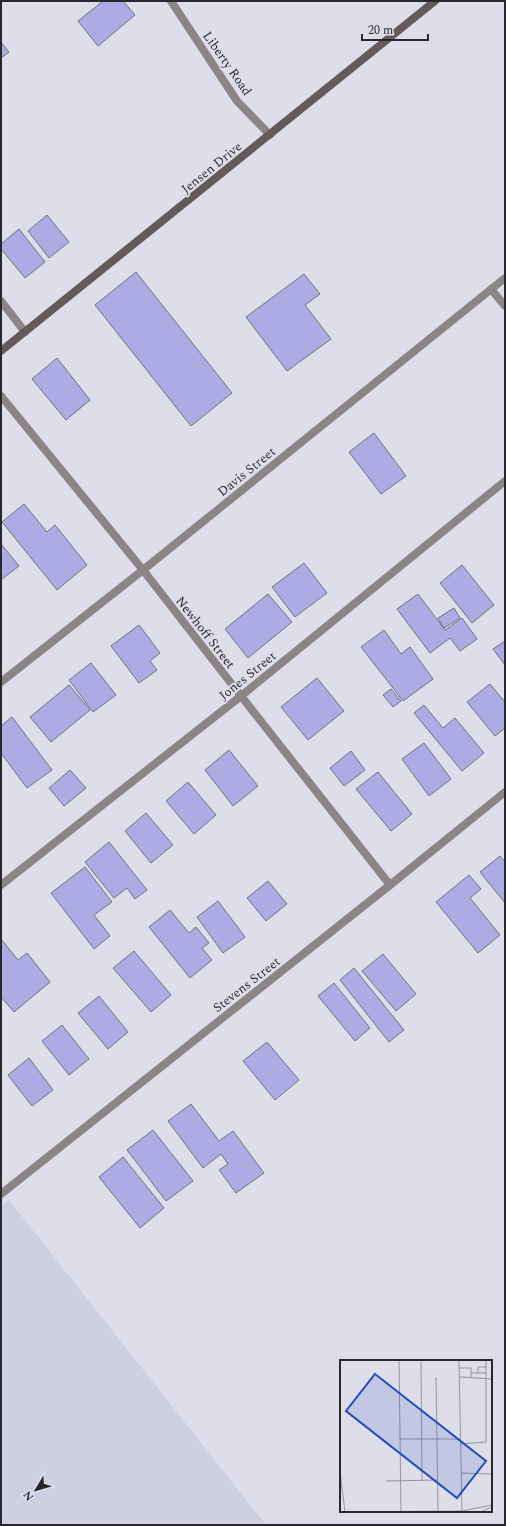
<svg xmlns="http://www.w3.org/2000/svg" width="506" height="1526" font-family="Spectral,serif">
<rect width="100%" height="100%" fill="#dedeeb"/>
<polygon fill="#cecfe1" points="9,1200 266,1525 1,1525 1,1207"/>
<g fill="#acabe3" stroke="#72727d">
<polygon points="103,1 123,1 135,15 98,46 78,21"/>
<polygon points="1,42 9,52 1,58"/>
<polygon points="47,215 69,242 49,258 28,231"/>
<polygon points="19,229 45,262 25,278 1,249 1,244"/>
<polygon points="136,272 232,393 191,426 95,305"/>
<polygon points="304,274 320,294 305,305 331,339 287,371 246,317"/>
<polygon points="57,358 90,400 66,420 32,379"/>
<polygon points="374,433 406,476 381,494 349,452"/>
<polygon points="24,504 47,532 55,525 87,565 57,590 2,522"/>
<polygon points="1,544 19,566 1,580"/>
<polygon points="304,563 327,593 295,617 272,587"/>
<polygon points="462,565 494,605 472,623 440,583"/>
<polygon points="268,594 292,622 248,658 225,629"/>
<polygon points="418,594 445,630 462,618 477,639 460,651 450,638 430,653 397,609"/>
<polygon points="454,608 460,618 444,628 438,618"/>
<polygon points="139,625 160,653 150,661 157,670 139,683 111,646"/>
<polygon points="384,630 401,654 410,647 433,679 403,701 361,647"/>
<polygon points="505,641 505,665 493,649"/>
<polygon points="91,663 116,695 93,712 69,680"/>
<polygon points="317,678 344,711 308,740 281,707"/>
<polygon points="490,684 505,702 505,728 495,736 467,702"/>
<polygon points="69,685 90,710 51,742 30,717"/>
<polygon points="391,689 401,701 393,707 383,695"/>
<polygon points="424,705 443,728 455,718 484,753 462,771 414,713"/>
<polygon points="12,717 52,770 27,788 1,753 1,726"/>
<polygon points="424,743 451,779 429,796 402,759"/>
<polygon points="229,750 258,786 233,806 205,770"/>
<polygon points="351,751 365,770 344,786 330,768"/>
<polygon points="70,770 86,788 64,806 49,788"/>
<polygon points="378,772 412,814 391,831 356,789"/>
<polygon points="188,782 216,815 194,834 166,801"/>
<polygon points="146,813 173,845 151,863 125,831"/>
<polygon points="109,842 147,890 135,899 127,888 114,898 85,862"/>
<polygon points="500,856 505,862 505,903 480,872"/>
<polygon points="85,867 112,902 94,915 110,936 94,949 51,893"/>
<polygon points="469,875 481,889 470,898 500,935 478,953 436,902"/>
<polygon points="268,881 287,904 266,921 247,898"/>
<polygon points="218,901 245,937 223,953 197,917"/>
<polygon points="170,910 189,933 196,927 209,943 202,948 212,960 190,978 149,927"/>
<polygon points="1,939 18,960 27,953 50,982 14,1012 1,997"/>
<polygon points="134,951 171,995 151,1012 113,968"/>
<polygon points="383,954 416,994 396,1011 362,971"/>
<polygon points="354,968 404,1030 389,1042 340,980"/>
<polygon points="334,983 370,1028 355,1041 318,996"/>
<polygon points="99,996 128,1032 108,1049 78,1013"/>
<polygon points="62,1025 89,1059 69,1075 42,1041"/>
<polygon points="267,1042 299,1080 275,1100 243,1061"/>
<polygon points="29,1058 53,1090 32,1106 8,1075"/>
<polygon points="191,1104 219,1141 233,1131 264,1173 236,1193 219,1170 228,1164 221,1154 203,1168 168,1121"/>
<polygon points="153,1130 193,1181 166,1201 127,1150"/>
<polygon points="123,1157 164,1208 140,1228 99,1177"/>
</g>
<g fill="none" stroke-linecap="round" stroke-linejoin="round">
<g stroke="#8b8585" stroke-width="8">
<polyline points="171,1 237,101 270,135"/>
<polyline points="491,289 505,306"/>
<polyline points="1,301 25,332"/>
<polyline points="1,396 143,570 241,696 390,885"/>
<polyline points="1,682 143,570 505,278"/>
<polyline points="1,885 241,696 505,481"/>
<polyline points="1,1194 390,885 505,792"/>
</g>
<polyline stroke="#635a5a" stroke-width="8" points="1,351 435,1"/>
</g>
<g text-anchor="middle" stroke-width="4" stroke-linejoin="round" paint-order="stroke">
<g font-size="13" fill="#28282c" stroke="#dedeeb">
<text transform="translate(228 63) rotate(55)" y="5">Liberty Road</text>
<text transform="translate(211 167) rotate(-39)" y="5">Jensen Drive</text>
<text transform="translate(246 471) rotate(-39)" y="5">Davis Street</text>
<text transform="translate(206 632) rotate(52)" y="5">Newhoff Street</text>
<text transform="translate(247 675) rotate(-39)" y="5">Jones Street</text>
<text transform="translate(246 984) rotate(-38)" y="5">Stevens Street</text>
</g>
</g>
<g transform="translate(340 1360)">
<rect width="152" height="152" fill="#dedeeb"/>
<path fill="none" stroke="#95959f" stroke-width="1" d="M59,0L61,152M81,0L82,121M119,0L122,152M119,8H131V17M131,13H146M138,13V7H146M96,17L98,151M120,17L152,19M59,79H120M120,84L146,82V0M0,112L5,152M121,113L152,114M46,121L97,120M0,152L122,151L152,145M140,152L152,147"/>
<path fill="#234dbb" fill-opacity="0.15" stroke="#234dbb" stroke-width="2" d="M35,14L146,101L117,138L6,51Z"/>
<rect width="152" height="152" fill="none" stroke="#28282c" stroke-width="2"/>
</g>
<rect width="506" height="1526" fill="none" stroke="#28282c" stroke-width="4"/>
<g transform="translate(36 1490) rotate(232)" stroke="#dedeeb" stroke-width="3" paint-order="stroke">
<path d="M0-3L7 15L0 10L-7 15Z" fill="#28282c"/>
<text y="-6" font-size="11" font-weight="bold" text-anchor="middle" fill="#28282c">N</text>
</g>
<path d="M362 34v6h66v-6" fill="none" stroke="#28282c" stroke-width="2"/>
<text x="368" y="34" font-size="12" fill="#28282c" stroke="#dedeeb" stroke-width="3" paint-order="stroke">20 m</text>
</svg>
